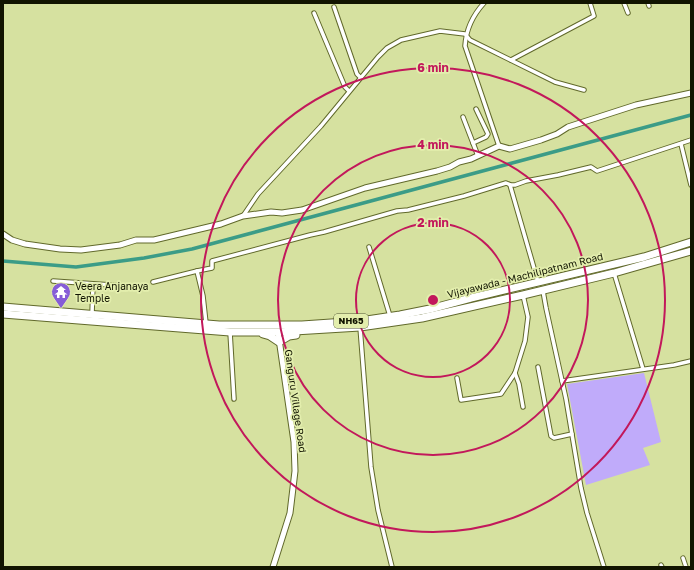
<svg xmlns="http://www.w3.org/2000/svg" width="694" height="570" font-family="'Golos Text',sans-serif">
<rect width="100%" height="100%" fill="#d6e1a0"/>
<polygon fill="#c0abfa" points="644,373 661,442 643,448 650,465 586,485 567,384"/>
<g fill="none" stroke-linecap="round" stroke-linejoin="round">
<polyline stroke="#3b9c87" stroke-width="3.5" points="3,261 76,267 144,258 192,249 691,115"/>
<g stroke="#61692b" stroke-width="5.5">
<g id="street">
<path d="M484,3C473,15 466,30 465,46L499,146"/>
<polyline points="624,3 628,13"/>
<polyline points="648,3 649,6"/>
<polyline points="334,7 357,74 360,77"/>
<polyline points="314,13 345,87 349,91"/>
<polyline points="511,60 594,16 590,3"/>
<polyline points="463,117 478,156"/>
<polyline points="473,143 486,137 488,134 476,109"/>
<polyline points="681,144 691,185"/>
<polyline points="510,185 538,282"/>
<polyline points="243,216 258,194 321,126 378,57 387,48 401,40 440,31 465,34 470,40 555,82 584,90"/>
<polyline points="369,247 390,316"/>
<polyline points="614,273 643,369"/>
<polyline points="53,281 126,286"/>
<polyline points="153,282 197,271"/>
<polyline points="543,291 546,308 566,399 581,488 587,513 604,567"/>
<polyline points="92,314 93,284"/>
<polyline points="206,323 203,296 197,271 212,268 212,261 310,235 324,232 397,211 408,210 464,196 506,183 511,185 515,185 526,181 558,175 591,167 597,171 691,140"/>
<polyline points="360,327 371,467 378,510 392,567"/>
<polyline points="230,332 234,399"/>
<polyline points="538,367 551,436 554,438 572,434"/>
<polyline points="515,373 519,384 523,407"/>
<polyline points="457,378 461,400 501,394 515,373 525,341 528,317 523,295"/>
<polyline points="562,381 674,365 691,361"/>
<polyline points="683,558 686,567"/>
<polyline points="661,565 662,567"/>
</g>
</g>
<g stroke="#61692b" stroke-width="7">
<g id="secondary">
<polyline points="3,234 12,240 25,244 60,249 81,250 120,245 136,240 154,240 221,224 243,216 271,212 282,213 302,210 365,188 437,171 450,167 459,162 471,159 499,146 510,149 541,140 557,134 568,127 636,105 691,93"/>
<polyline points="273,567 290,513 295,471 294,442 278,332"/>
</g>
</g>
<g stroke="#61692b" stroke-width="9">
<g id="highway">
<polyline points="3,307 219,325 302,325 360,321 400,315 430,309 471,298 644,257 691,242"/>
<polyline points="3,314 230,332 278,332 360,327 422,318 523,295 614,273 691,251"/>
<polyline points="263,334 270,336 279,342 289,336 296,335"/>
</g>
</g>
<use href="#street" stroke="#fff" stroke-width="3.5"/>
<use href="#secondary" stroke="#fff" stroke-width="5"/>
<use href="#highway" stroke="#fff" stroke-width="7"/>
</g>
<g fill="none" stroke="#c2185b" stroke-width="2">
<circle cx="433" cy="300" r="77"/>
<circle cx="433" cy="300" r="155"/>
<circle cx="433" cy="300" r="232"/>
</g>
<defs>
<g id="temple-pin" transform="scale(1)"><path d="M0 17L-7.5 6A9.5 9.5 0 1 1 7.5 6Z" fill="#865dd7" stroke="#e3eead"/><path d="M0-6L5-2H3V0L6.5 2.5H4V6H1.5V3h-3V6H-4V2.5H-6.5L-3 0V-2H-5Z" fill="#fff"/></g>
</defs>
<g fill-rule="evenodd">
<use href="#temple-pin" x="61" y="292"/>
</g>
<g text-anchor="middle" stroke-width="3.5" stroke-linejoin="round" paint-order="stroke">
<rect fill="#e3eead" stroke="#505534" stroke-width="1" x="334" y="314" width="34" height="14" rx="3"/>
<g font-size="9" font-weight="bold" fill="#111400">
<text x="351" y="324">NH65</text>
</g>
<g font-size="10" fill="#111400" stroke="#e3eead">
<text transform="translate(525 275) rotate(-14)" y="4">Vijayawada - Machilipatnam Road</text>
<text transform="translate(296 401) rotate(82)" y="4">Ganguru Village Road</text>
</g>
<g font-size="10" fill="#111400" stroke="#e3eead" text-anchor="start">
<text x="75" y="290">Veera Anjanaya<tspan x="75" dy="12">Temple</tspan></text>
</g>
</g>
<circle cx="433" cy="300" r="6" fill="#c2185b" stroke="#e3eead" stroke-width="2"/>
<g font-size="12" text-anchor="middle" font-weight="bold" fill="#c2185b" stroke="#e3eead" stroke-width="3.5" stroke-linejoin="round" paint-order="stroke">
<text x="433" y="72">6 min</text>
<text x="433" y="149">4 min</text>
<text x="433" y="227">2 min</text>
</g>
<rect width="694" height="570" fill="none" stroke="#111400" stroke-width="8"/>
</svg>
